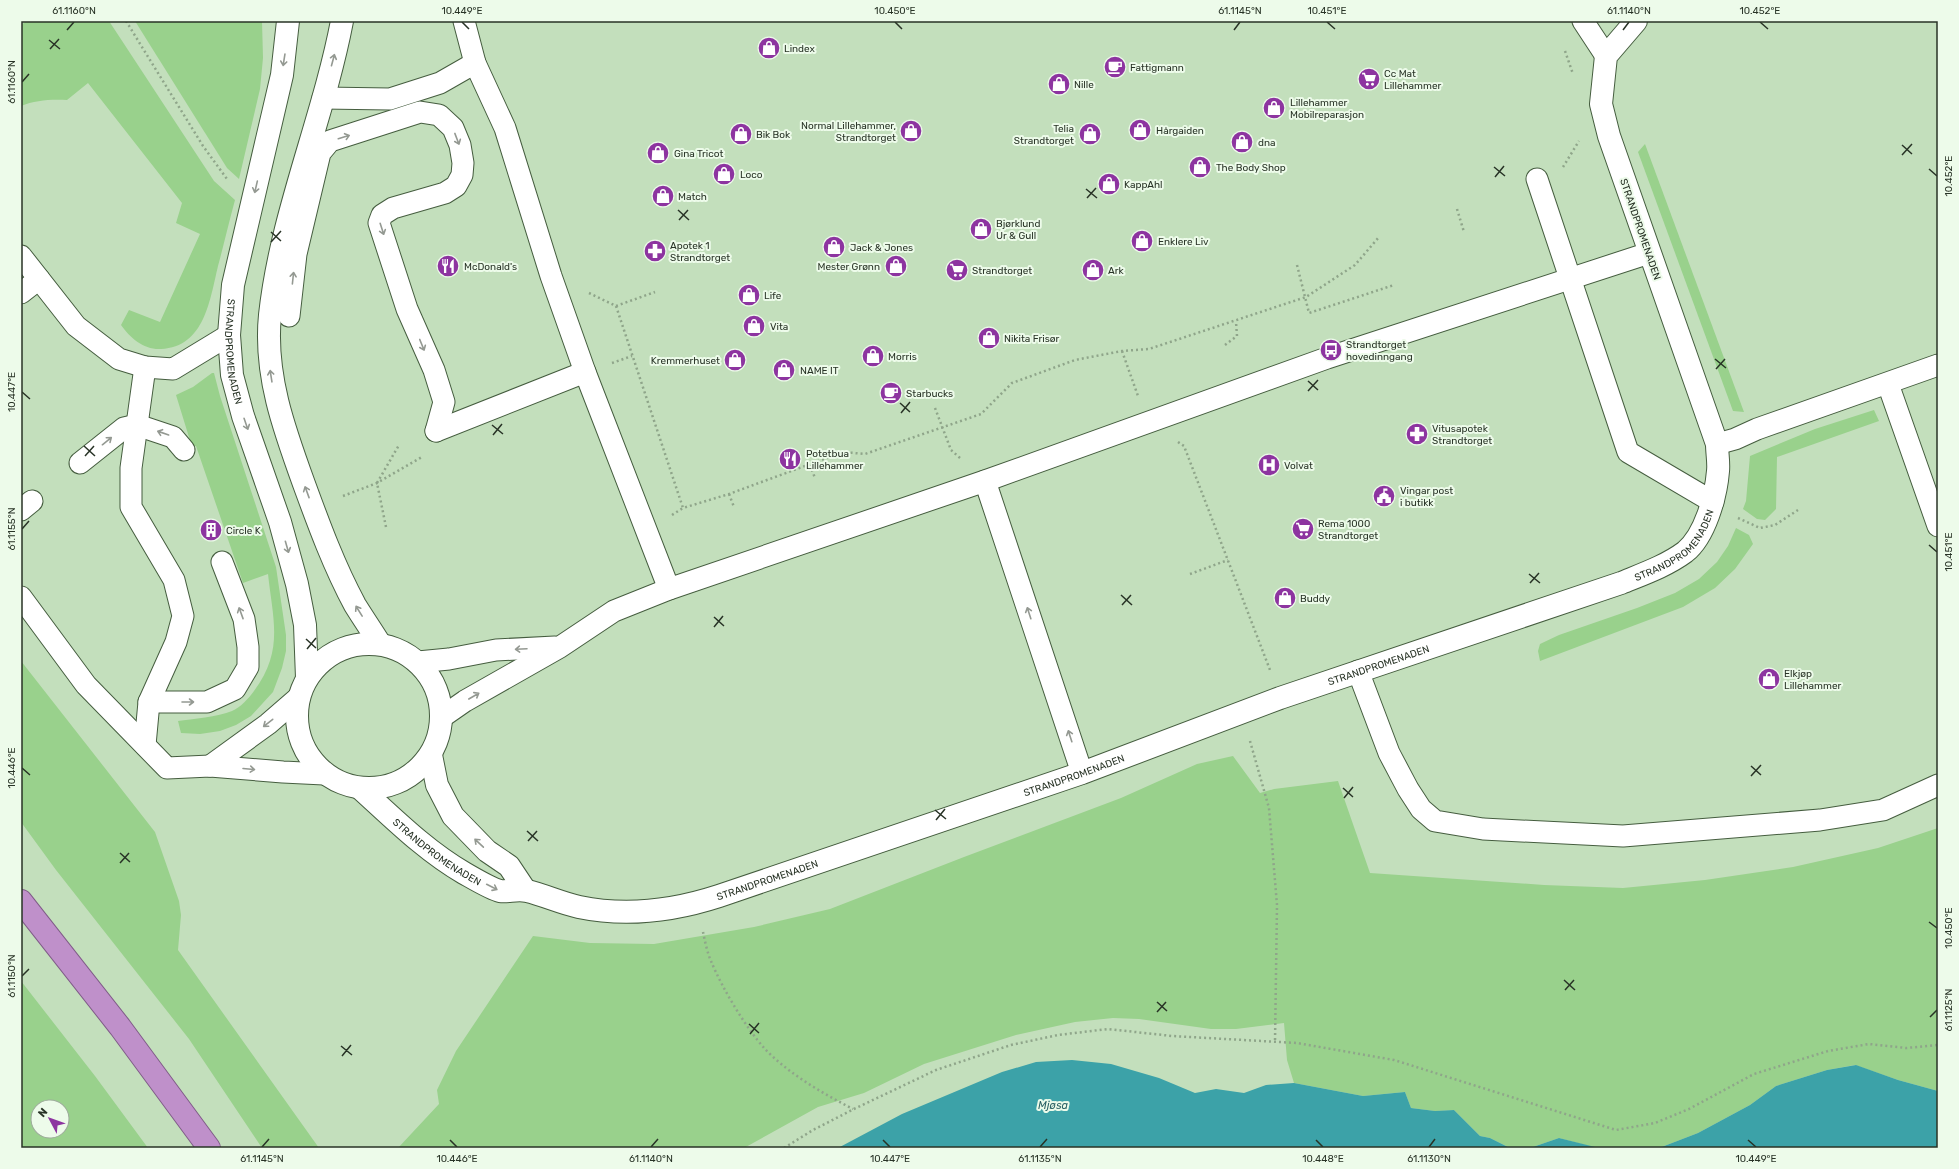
<svg xmlns="http://www.w3.org/2000/svg" width="1959" height="1169" font-family="Rubik,sans-serif">
<rect width="100%" height="100%" fill="#c3dfbc"/>
<g fill="#99d18c" fill-rule="evenodd">
<path d="M27,21H109L214,181L235,200C229,222 224,244 218,266C210,299 205,347 161,349C144,350 130,338 121,325L129,310L160,322L200,234L176,223L182,203L88,83L67,100C52,99 35,100 21,106V25Z"/>
<polygon points="135,21 262,21 263,58 260,89 239,179 227,168"/>
<polygon points="1645,144 1744,412 1733,411 1638,152"/>
<path d="M212,373H214L220,396L276,567L286,635V651L282,668L273,692L251,716L236,725L220,731L200,734L181,733L178,721C192,719 218,717 232,711C240,708 249,698 254,691C284,651 273,620 268,574L243,583L196,446L192,447L176,395L193,387Z"/>
<polygon points="1874,410 1879,421 1777,457 1776,509 1765,520 1757,519 1743,509 1746,501 1750,456 1815,429"/>
<polygon points="1736,528 1749,535 1753,544 1735,569 1715,588 1683,607 1540,661 1538,651 1540,644 1559,635 1637,608 1675,593 1699,579 1717,562 1728,546"/>
<polygon points="21,661 155,832 179,901 181,915 178,950 319,1148 262,1148 189,1039 56,870 21,822"/>
<polygon points="1233,756 1260,793 1274,789 1338,781 1370,873 1544,885 1623,888 1705,880 1793,867 1878,848 1938,828 1938,1091 1898,1080 1855,1065 1827,1070 1776,1086 1750,1105 1698,1133 1659,1148 1596,1148 1559,1138 1530,1148 1510,1148 1490,1138 1480,1136 1454,1110 1435,1111 1411,1108 1405,1092 1363,1096 1294,1083 1287,1060 1284,1023 1236,1029 1211,1029 1139,1019 1113,1018 1075,1022 1016,1035 924,1064 864,1093 818,1107 744,1148 398,1148 439,1104 437,1090 456,1051 533,936 590,943 654,944 754,927 830,909 964,857 1121,798 1197,764"/>
<path d="M21,981L95,1076L148,1148H21ZM38,1107H62V1131H38Z"/>
</g>
<g fill="#3ca2a8">
<polygon points="1072,1060 1111,1064 1159,1078 1195,1093 1216,1089 1244,1093 1266,1085 1294,1083 1363,1096 1405,1092 1411,1108 1435,1111 1454,1110 1480,1136 1490,1138 1510,1148 838,1148 902,1114 1002,1072 1036,1062"/>
<polygon points="1856,1065 1898,1080 1938,1091 1938,1148 1659,1148 1698,1133 1750,1105 1776,1086 1827,1070"/>
<polygon points="1559,1138 1595,1147 1596,1148 1530,1148"/>
</g>
<g fill="none" stroke-linecap="round" stroke-linejoin="round">
<g stroke="#455d3f" stroke-width="23">
<g id="service">
<polyline points="464,21 475,63"/>
<polyline points="1583,21 1606,56"/>
<polyline points="323,98 390,99 440,83 475,63 505,128 551,276 585,372 669,589"/>
<polyline points="1537,179 1628,452 1713,502"/>
<polyline points="21,256 76,326 119,359 145,367 173,369 229,335"/>
<polyline points="21,293 39,279"/>
<polyline points="289,316 296,254 320,153 330,141 420,112 439,115 453,128 460,145 463,163 462,175 456,186 445,193 393,208 382,215 379,223 407,309 434,370 444,402 436,431"/>
<polyline points="1888,384 1938,526"/>
<polyline points="436,431 585,372"/>
<polyline points="1717,444 1735,439 1757,429 1938,365"/>
<polyline points="80,463 124,428 137,425 173,437 184,450"/>
<polyline points="985,481 1082,773"/>
<polyline points="21,510 32,501"/>
<polyline points="21,597 86,685 167,768 210,766 283,772 324,774"/>
<polyline points="418,662 449,659 496,650 555,647"/>
<polyline points="1358,671 1389,753 1408,789 1421,809 1435,821 1483,829 1623,836 1820,820 1883,810 1938,785"/>
<polyline points="149,702 207,702 235,689 248,667 248,647 244,619 222,562"/>
<polyline points="442,717 465,701 560,647 614,611 669,589 985,481 1327,358 1649,253"/>
<polyline points="145,745 149,702 176,642 183,616 174,580 131,507 131,468 145,367"/>
<polyline points="210,766 268,724 298,698"/>
</g>
</g>
<g stroke="#455d3f" stroke-width="24">
<g id="minor">
<polyline points="431,755 437,785 453,816 487,851 509,866 525,890"/>
<path id="s1" d="M361,789C394,819 426,851 464,873C473,878 491,889 500,891C508,892 518,889 527,891C544,895 561,903 579,907C627,917 673,911 719,896L1082,773L1280,698L1621,583C1643,574 1666,566 1685,552C1705,536 1716,496 1718,471C1719,463 1717,453 1717,444L1609,136L1601,104L1606,56L1636,21"/>
</g>
</g>
<g stroke="#455d3f" stroke-width="24">
<g id="tertiary">
<path id="s2" d="M288,21L282,75L233,285L229,335L232,375L243,416L280,522L297,584L305,625L307,678"/>
<path d="M342,21C323,120 281,214 270,315C264,374 284,429 304,484C319,525 334,566 355,605C363,618 372,631 380,644"/>
<circle cx="369" cy="716" r="72"/>
</g>
</g>
<g stroke="#805d88" stroke-width="24">
<polyline id="trunk" points="21,901 120,1027 209,1148"/>
</g>
<g stroke="#8fa58a" stroke-width="2.5" stroke-dasharray="2 3" stroke-linecap="butt">
<polyline points="126,21 203,146 227,179"/>
<polyline points="1565,51 1573,74"/>
<polyline points="1563,167 1579,141"/>
<polyline points="1457,209 1464,232"/>
<polyline points="1297,265 1309,313 1394,285"/>
<polyline points="589,293 616,306 655,292"/>
<polyline points="616,306 683,508 729,494 843,452 865,454 981,414 1012,383 1075,360 1122,351 1149,349 1306,297 1355,265 1379,237"/>
<polyline points="1225,345 1237,336 1236,322"/>
<polyline points="1122,351 1138,396"/>
<polyline points="612,363 632,356"/>
<polyline points="935,408 951,450 960,458"/>
<polyline points="1178,442 1184,446 1270,670"/>
<polyline points="810,465 815,478"/>
<polyline points="729,494 734,507"/>
<polyline points="343,496 377,483 422,457"/>
<polyline points="672,515 683,508"/>
<polyline points="1738,518 1760,528 1775,525 1798,510"/>
<polyline points="386,527 377,483 399,445"/>
<polyline points="1190,574 1228,560"/>
<polyline points="1250,741 1269,808 1277,905 1275,1042"/>
<path d="M703,932C705,941 707,952 711,961C722,988 746,1028 765,1049C789,1074 822,1093 853,1109"/>
<polyline points="784,1148 813,1130 854,1109 936,1070 1011,1045 1058,1035 1108,1029 1172,1036 1297,1043 1394,1060 1616,1130 1655,1123 1689,1109 1754,1074 1828,1051 1869,1044 1906,1048 1938,1045"/>
</g>
<use href="#service" stroke="#fff" stroke-width="21"/>
<use href="#minor" stroke="#fff" stroke-width="22"/>
<use href="#tertiary" stroke="#fff" stroke-width="22"/>
<use href="#trunk" stroke="#bf90ca" stroke-width="22"/>
</g>
<defs><path id="oneway-shaft" d="M-6 0H5M1.5-3L5.5 0L1.5 3" fill="none" stroke-width="1.6" stroke-linecap="round" stroke-linejoin="round"/></defs>
<g stroke="#949992">
<use href="#oneway-shaft" transform="translate(284 60) rotate(99)"/>
<use href="#oneway-shaft" transform="translate(333 60) rotate(-75)"/>
<use href="#oneway-shaft" transform="translate(344 137) rotate(-17)"/>
<use href="#oneway-shaft" transform="translate(457 139) rotate(69)"/>
<use href="#oneway-shaft" transform="translate(256 187) rotate(103)"/>
<use href="#oneway-shaft" transform="translate(382 229) rotate(72)"/>
<use href="#oneway-shaft" transform="translate(293 278) rotate(-84)"/>
<use href="#oneway-shaft" transform="translate(422 345) rotate(68)"/>
<use href="#oneway-shaft" transform="translate(271 376) rotate(-99)"/>
<use href="#oneway-shaft" transform="translate(246 424) rotate(71)"/>
<use href="#oneway-shaft" transform="translate(163 433) rotate(-161)"/>
<use href="#oneway-shaft" transform="translate(107 441) rotate(-39)"/>
<use href="#oneway-shaft" transform="translate(307 492) rotate(-110)"/>
<use href="#oneway-shaft" transform="translate(287 547) rotate(74)"/>
<use href="#oneway-shaft" transform="translate(359 611) rotate(-122)"/>
<use href="#oneway-shaft" transform="translate(241 613) rotate(-110)"/>
<use href="#oneway-shaft" transform="translate(1029 613) rotate(-108)"/>
<use href="#oneway-shaft" transform="translate(521 649) rotate(177)"/>
<use href="#oneway-shaft" transform="translate(474 696) rotate(-30)"/>
<use href="#oneway-shaft" transform="translate(188 702)"/>
<use href="#oneway-shaft" transform="translate(268 723) rotate(142)"/>
<use href="#oneway-shaft" transform="translate(1070 736) rotate(-108)"/>
<use href="#oneway-shaft" transform="translate(249 769) rotate(5)"/>
<use href="#oneway-shaft" transform="translate(479 843) rotate(-137)"/>
<use href="#oneway-shaft" transform="translate(492 887) rotate(27)"/>
</g>
<path fill="none" stroke="#283326" stroke-width="1.5" d="M462,22L469,29M895,22L902,29M1327,22L1335,29M1760,22L1768,29M67,30L74,22M1234,30L1240,22M1623,30L1629,22M49,40L60,49M50,49L59,39M22,82L29,74M1902,145L1912,154M1902,155L1912,144M1494,167L1505,176M1929,169L1937,176M1495,177L1504,166M1086,189L1097,198M1087,198L1096,188M678,210L689,220M679,220L688,210M271,232L281,241M271,242L281,231M1715,359L1726,368M1716,369L1725,359M1308,381L1318,390M1308,391L1318,380M22,392L30,399M900,403L910,412M901,413L910,402M492,425L503,434M493,435L502,424M84,446L95,456M85,456L94,446M22,529L29,521M1929,545L1937,552M1529,574L1540,583M1530,583L1539,573M1121,595L1132,605M1122,605L1131,595M714,617L724,626M714,627L723,616M306,639L316,648M307,649L316,638M1751,766L1761,775M22,768L30,775M1751,776L1761,765M1343,788L1353,797M1344,798L1353,787M935,810L946,819M936,820L945,809M527,831L538,841M528,841L537,831M120,853L130,862M120,863L129,853M1929,922L1937,928M22,976L29,969M1564,980L1575,990M1565,990L1574,980M1157,1002L1167,1011M1157,1012L1166,1002M1930,1017L1937,1010M749,1024L759,1033M750,1034L759,1023M341,1046L352,1055M342,1056L351,1045M450,1140L457,1147M883,1140L890,1147M1316,1140L1323,1147M1748,1140L1756,1147M262,1147L269,1139M651,1147L658,1139M1040,1147L1047,1139M1429,1147L1435,1139"/>
<defs>
<g id="shop-disc" transform="scale(1.15)"><circle r="9.5" fill="#8d34a0" stroke="#edfbea"/><path d="M-5-2.5h2.3a2.7 3.5 0 0 1 5.4 0H5L5.5 6h-11ZM-1.5-2.5h3a1.5 2.3 0 0 0-3 0Z" fill="#fff"/></g>
<g id="cafe-disc" transform="scale(1.15)"><circle r="9.5" fill="#8d34a0" stroke="#edfbea"/><path d="M-5.5-4.5H6V0H3Q3 3.5 0 3.5H-2.5Q-5.5 3.5-5.5 0ZM3-3.2v2h1.7v-2ZM-6 4.5H4V6H-6Z" fill="#fff"/></g>
<g id="supermarket-disc" transform="scale(1.15)"><circle r="9.5" fill="#8d34a0" stroke="#edfbea"/><path d="M-6-5.5h2.5l.6 2H6L4.5 2H-2.5L-4.4-4H-6ZM-1.5 3.2a1.3 1.3 0 1 0 .1 0ZM3 3.2a1.3 1.3 0 1 0 .1 0Z" fill="#fff"/></g>
<g id="pharmacy-disc" transform="scale(1.15)"><circle r="9.5" fill="#8d34a0" stroke="#edfbea"/><path d="M-2-6h4v4h4v4h-4v4h-4v-4h-4v-4h4Z" fill="#fff"/></g>
<g id="restaurant-disc" transform="scale(1.15)"><circle r="9.5" fill="#8d34a0" stroke="#edfbea"/><path d="M-5-6h1v4h1v-4h1v4h1v-4h1v5L-1.5 .5V6h-2V.5L-5-1ZM5-6V6H3V1.5H1.5Q1.5-4 5-6Z" fill="#fff"/></g>
<g id="bus-disc" transform="scale(1.15)"><circle r="9.5" fill="#8d34a0" stroke="#edfbea"/><path d="M-5-6H5V4H4V6H2V4H-2V6H-4V4H-5ZM-3.5-4V0h7V-4ZM-3.5 1.2v1.5H-2V1.2ZM2 1.2v1.5H3.5V1.2Z" fill="#fff"/></g>
<g id="hospital-disc" transform="scale(1.15)"><circle r="9.5" fill="#8d34a0" stroke="#edfbea"/><path d="M-5-5h3v3.5h4V-5h3V5h-3V1.5h-4V5h-3Z" fill="#fff"/></g>
<g id="civic-disc" transform="scale(1.15)"><circle r="9.5" fill="#8d34a0" stroke="#edfbea"/><path d="M-.6-6.5H3V-4.5H.6V-3L4-1V1h2V6H-6V1h2V-1L-.6-3ZM-1.2 2.5V6h2.4V2.5Z" fill="#fff"/></g>
<g id="building-disc" transform="scale(1.15)"><circle r="9.5" fill="#8d34a0" stroke="#edfbea"/><path d="M-4-6H4V6H1V3H-1V6H-4ZM-2.5-4.3h1.7v1.8h-1.7ZM.8-4.3h1.7v1.8H.8ZM-2.5-1h1.7V.8h-1.7ZM.8-1h1.7V.8H.8Z" fill="#fff"/></g>
</defs>
<g fill-rule="evenodd">
<use href="#shop-disc" x="769" y="48"/>
<use href="#cafe-disc" x="1115" y="67"/>
<use href="#supermarket-disc" x="1369" y="79"/>
<use href="#shop-disc" x="1059" y="84"/>
<use href="#shop-disc" x="1274" y="108"/>
<use href="#shop-disc" x="1140" y="130"/>
<use href="#shop-disc" x="911" y="131"/>
<use href="#shop-disc" x="741" y="134"/>
<use href="#shop-disc" x="1090" y="134"/>
<use href="#shop-disc" x="1242" y="142"/>
<use href="#shop-disc" x="658" y="153"/>
<use href="#shop-disc" x="1200" y="167"/>
<use href="#shop-disc" x="724" y="174"/>
<use href="#shop-disc" x="1109" y="184"/>
<use href="#shop-disc" x="663" y="196"/>
<use href="#shop-disc" x="981" y="229"/>
<use href="#shop-disc" x="1142" y="241"/>
<use href="#shop-disc" x="834" y="247"/>
<use href="#pharmacy-disc" x="655" y="251"/>
<use href="#restaurant-disc" x="448" y="266"/>
<use href="#shop-disc" x="896" y="266"/>
<use href="#supermarket-disc" x="957" y="270"/>
<use href="#shop-disc" x="1093" y="270"/>
<use href="#shop-disc" x="749" y="295"/>
<use href="#shop-disc" x="754" y="326"/>
<use href="#shop-disc" x="989" y="338"/>
<use href="#bus-disc" x="1331" y="350"/>
<use href="#shop-disc" x="873" y="356"/>
<use href="#shop-disc" x="735" y="360"/>
<use href="#shop-disc" x="784" y="370"/>
<use href="#cafe-disc" x="891" y="393"/>
<use href="#pharmacy-disc" x="1417" y="434"/>
<use href="#restaurant-disc" x="790" y="459"/>
<use href="#hospital-disc" x="1269" y="465"/>
<use href="#civic-disc" x="1384" y="496"/>
<use href="#supermarket-disc" x="1303" y="529"/>
<use href="#building-disc" x="211" y="530"/>
<use href="#shop-disc" x="1285" y="598"/>
<use href="#shop-disc" x="1769" y="679"/>
</g>
<g text-anchor="middle" stroke-width="4" stroke-linejoin="round" paint-order="stroke">
<g font-size="10" fill="#283326" stroke="#edfbea" text-anchor="start">
<text x="784" y="52">Lindex</text>
<text x="1130" y="71">Fattigmann</text>
<text x="1384" y="77">Cc Mat<tspan x="1384" dy="12">Lillehammer</tspan></text>
<text x="1074" y="88">Nille</text>
<text x="1290" y="106">Lillehammer<tspan x="1290" dy="12">Mobilreparasjon</tspan></text>
<text x="896" y="129" text-anchor="end">Normal Lillehammer,<tspan x="896" dy="12">Strandtorget</tspan></text>
<text x="1074" y="132" text-anchor="end">Telia<tspan x="1074" dy="12">Strandtorget</tspan></text>
<text x="1156" y="134">Hårgaiden</text>
<text x="756" y="138">Bik Bok</text>
<text x="1258" y="146">dna</text>
<text x="674" y="157">Gina Tricot</text>
<text x="1216" y="171">The Body Shop</text>
<text x="740" y="178">Loco</text>
<text x="1124" y="188">KappAhl</text>
<text x="678" y="200">Match</text>
<text x="996" y="227">Bjørklund<tspan x="996" dy="12">Ur &amp; Gull</tspan></text>
<text x="1158" y="245">Enklere Liv</text>
<text x="670" y="249">Apotek 1<tspan x="670" dy="12">Strandtorget</tspan></text>
<text x="850" y="251">Jack &amp; Jones</text>
<text x="464" y="270">McDonald's</text>
<text x="880" y="270" text-anchor="end">Mester Grønn</text>
<text x="972" y="274">Strandtorget</text>
<text x="1108" y="274">Ark</text>
<text x="764" y="299">Life</text>
<text x="770" y="330">Vita</text>
<text x="1004" y="342">Nikita Frisør</text>
<text x="1346" y="348">Strandtorget<tspan x="1346" dy="12">hovedinngang</tspan></text>
<text x="888" y="360">Morris</text>
<text x="720" y="364" text-anchor="end">Kremmerhuset</text>
<text x="800" y="374">NAME IT</text>
<text x="906" y="397">Starbucks</text>
<text x="1432" y="432">Vitusapotek<tspan x="1432" dy="12">Strandtorget</tspan></text>
<text x="806" y="457">Potetbua<tspan x="806" dy="12">Lillehammer</tspan></text>
<text x="1284" y="469">Volvat</text>
<text x="1400" y="494">Vingar post<tspan x="1400" dy="12">i butikk</tspan></text>
<text x="1318" y="527">Rema 1000<tspan x="1318" dy="12">Strandtorget</tspan></text>
<text x="226" y="534">Circle K</text>
<text x="1300" y="602">Buddy</text>
<text x="1784" y="677">Elkjøp<tspan x="1784" dy="12">Lillehammer</tspan></text>
</g>
<g font-size="10" fill="#283326" stroke="#edfbea">
<text transform="translate(1641 229) rotate(71)" y="4">STRANDPROMENADEN</text>
<text dy="4" stroke="none"><textPath href="#s2" startOffset="337">STRANDPROMENADEN</textPath></text>
<text dy="4" stroke="none"><textPath href="#s1" startOffset="1420">STRANDPROMENADEN</textPath></text>
<text dy="4" stroke="none"><textPath href="#s1" startOffset="1096">STRANDPROMENADEN</textPath></text>
<text dy="4" stroke="none"><textPath href="#s1" startOffset="772">STRANDPROMENADEN</textPath></text>
<text dy="4" stroke="none"><textPath href="#s1" startOffset="99">STRANDPROMENADEN</textPath></text>
<text dy="4" stroke="none"><textPath href="#s1" startOffset="448">STRANDPROMENADEN</textPath></text>
</g>
<g font-size="11" font-style="italic" fill="#296063" stroke="#edfbea">
<text x="1053" y="1109">Mjøsa</text>
</g>
</g>
<rect width="1959" height="1169" fill="none" stroke="#edfbea" stroke-width="44"/>
<g transform="translate(50 1119) rotate(311)"><circle r="19" fill="#edfbea" stroke="#9eab9c"/>
<path d="M0-3L7 15L0 10L-7 15Z" fill="#8d34a0"/>
<text y="-6" font-size="11" font-weight="bold" text-anchor="middle" fill="#283326">N</text>
</g>
<rect x="22" y="22" width="1915" height="1125" fill="none" stroke="#283326" stroke-width="1.5"/>
<g font-size="10" text-anchor="middle" fill="#283326">
<text x="74" y="14">61.1160°N</text>
<text x="462" y="14">10.449°E</text>
<text x="895" y="14">10.450°E</text>
<text x="1240" y="14">61.1145°N</text>
<text x="1327" y="14">10.451°E</text>
<text x="1629" y="14">61.1140°N</text>
<text x="1760" y="14">10.452°E</text>
<text transform="translate(11 82) rotate(-90)" y="4">61.1160°N</text>
<text transform="translate(1948 176) rotate(-90)" y="4">10.452°E</text>
<text transform="translate(11 392) rotate(-90)" y="4">10.447°E</text>
<text transform="translate(11 529) rotate(-90)" y="4">61.1155°N</text>
<text transform="translate(1948 552) rotate(-90)" y="4">10.451°E</text>
<text transform="translate(11 768) rotate(-90)" y="4">10.446°E</text>
<text transform="translate(1948 928) rotate(-90)" y="4">10.450°E</text>
<text transform="translate(11 976) rotate(-90)" y="4">61.1150°N</text>
<text transform="translate(1948 1010) rotate(-90)" y="4">61.1125°N</text>
<text x="262" y="1162">61.1145°N</text>
<text x="457" y="1162">10.446°E</text>
<text x="651" y="1162">61.1140°N</text>
<text x="890" y="1162">10.447°E</text>
<text x="1040" y="1162">61.1135°N</text>
<text x="1323" y="1162">10.448°E</text>
<text x="1429" y="1162">61.1130°N</text>
<text x="1756" y="1162">10.449°E</text>
</g>
</svg>
